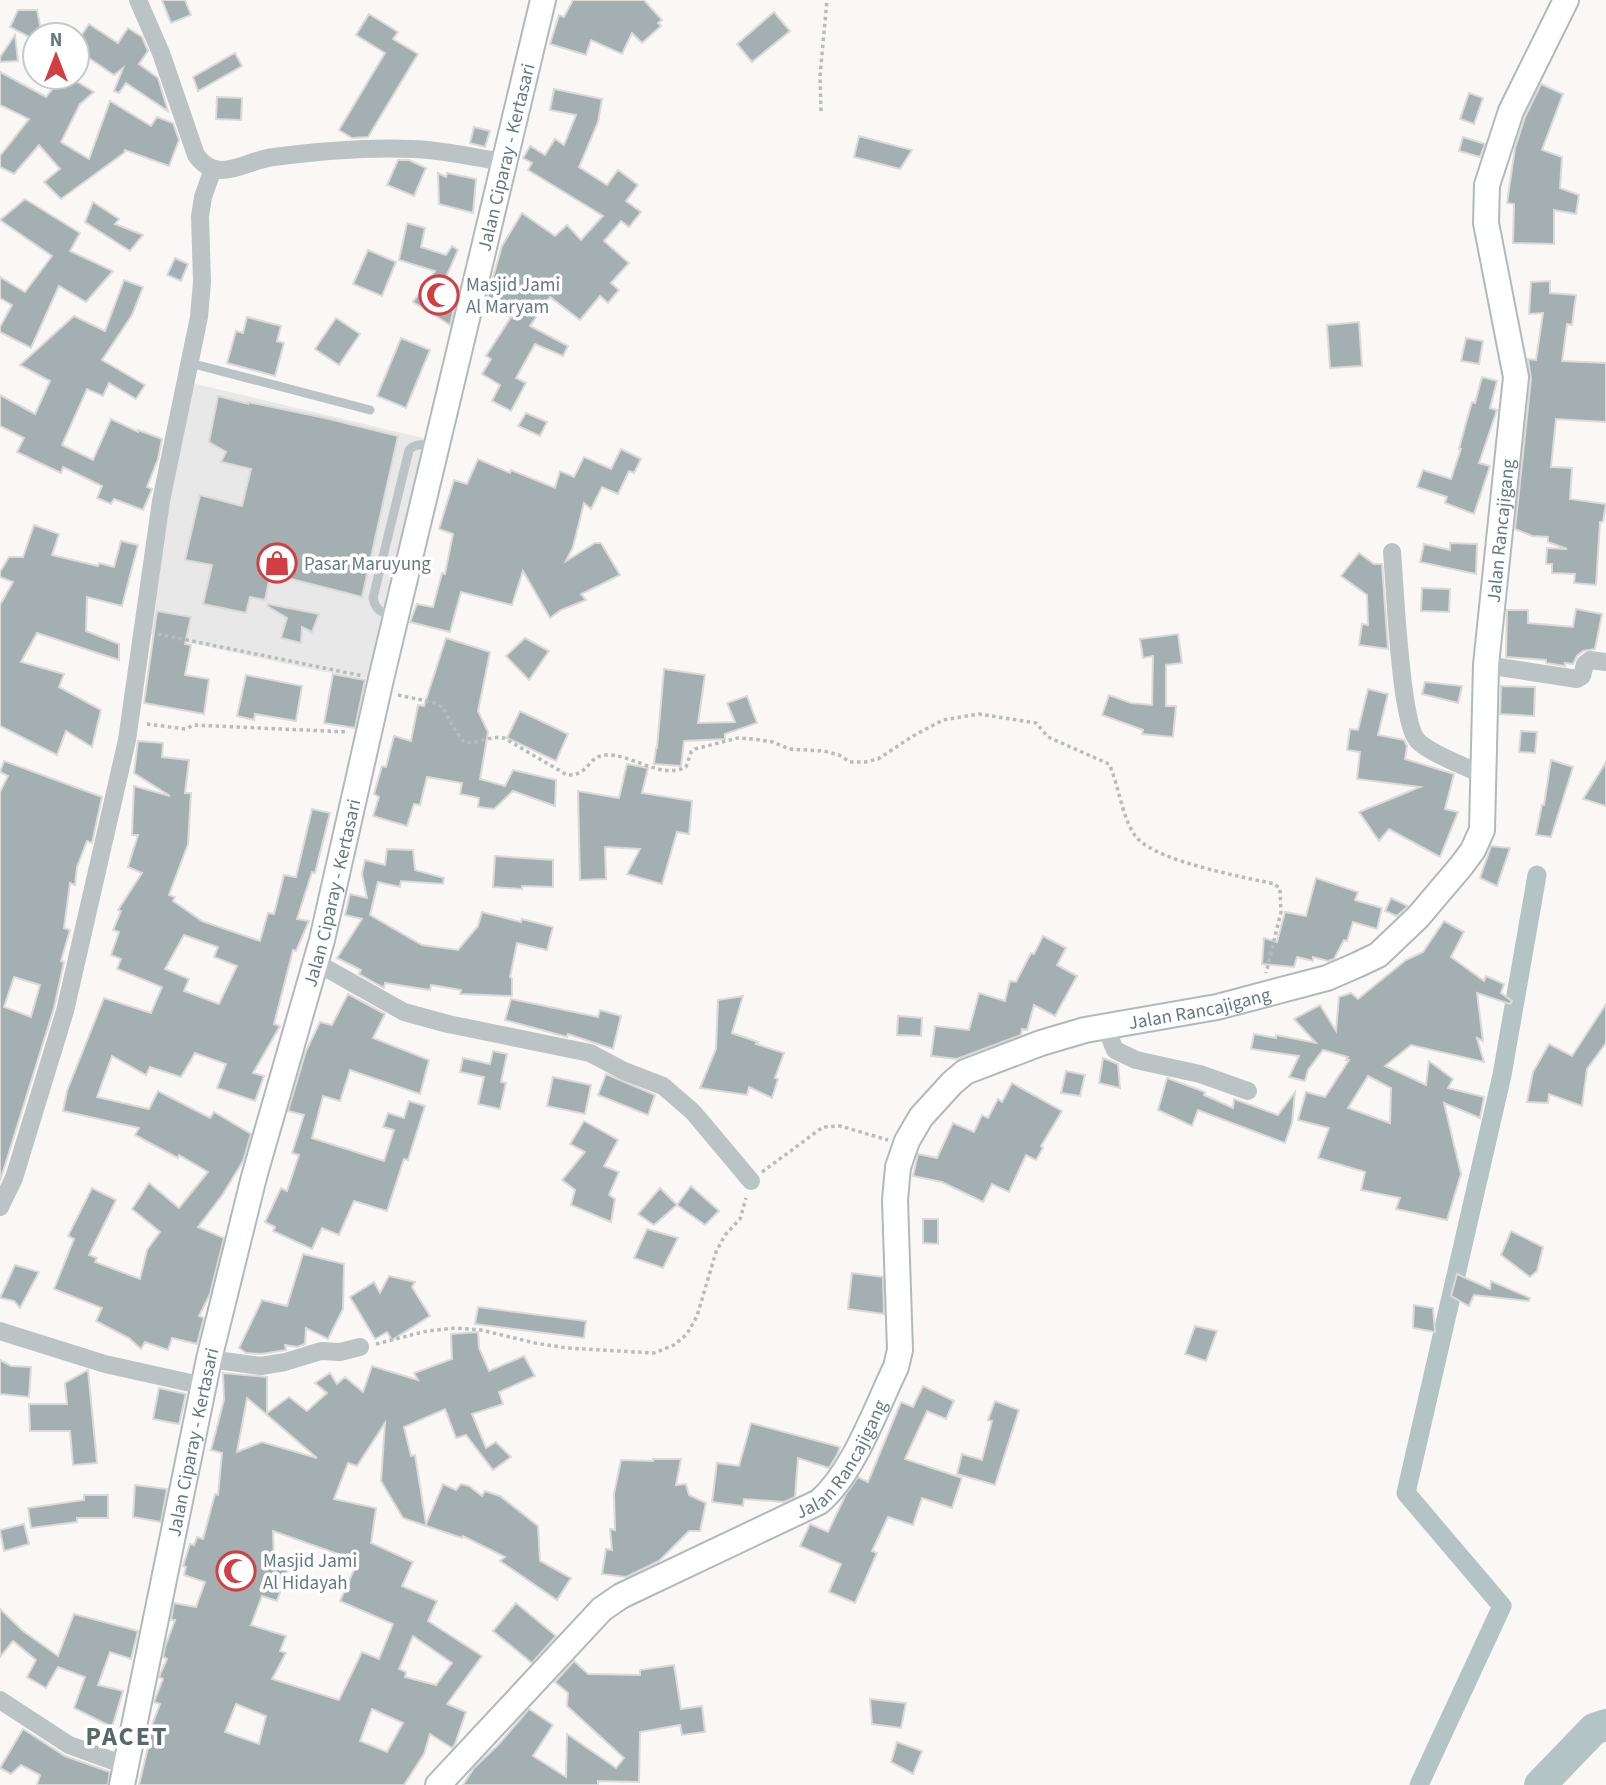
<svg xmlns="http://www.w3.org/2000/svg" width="1606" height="1785" font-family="'Source Sans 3',sans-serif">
<rect width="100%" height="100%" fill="#f9f8f7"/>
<polygon fill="#e7e8e7" points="192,383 427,439 368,679 319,671 144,633"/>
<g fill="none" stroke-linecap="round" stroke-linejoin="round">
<polyline stroke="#b4c4c4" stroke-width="19" points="1419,1785 1502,1606 1406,1493 1502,1075 1537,875"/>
<polyline stroke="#b4c4c4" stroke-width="32" points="1540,1785 1594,1729 1606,1725"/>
</g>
<g fill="#a4afb1" stroke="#dbdad9" stroke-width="2" fill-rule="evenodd">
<polygon points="162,0 185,0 191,15 171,23"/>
<polygon points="573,0 644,0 662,20 658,23 661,26 642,43 632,33 622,54 591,40 586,55 550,44 559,15 564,17"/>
<polygon points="18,10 37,10 42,35 35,35 35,40 10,27"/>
<polygon points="774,12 790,31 752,62 737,44"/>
<polygon points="369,14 398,32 393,39 418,54 368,137 352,138 339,130 385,53 356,35"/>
<polygon points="89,24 118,43 128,28 142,37 148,51 139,64 158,78 168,111 126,83 119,93 114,91 123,68 114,75 77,50 77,42"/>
<polygon points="15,35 18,61 0,62 0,57"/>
<polygon points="235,53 242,66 198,91 193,77"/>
<polygon points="0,72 46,97 62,77 69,77 94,92 80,104 61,142 89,159 110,101 151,126 157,117 173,123 179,140 169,166 125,150 124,153 61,199 44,182 60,169 39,145 14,174 0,167 0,156 29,119 0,105"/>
<polygon points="1541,84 1563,94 1542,150 1562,157 1560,188 1579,195 1576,214 1554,210 1554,244 1513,243 1514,204 1507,203 1515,148 1525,117"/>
<polygon points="554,89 602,99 598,122 579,167 607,185 618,170 638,185 626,201 641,212 629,227 621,221 604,241 629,263 611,283 619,290 608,303 600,296 580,320 550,297 530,326 568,346 563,356 535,344 516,378 526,383 511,411 492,401 500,385 482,374 491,359 486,356 511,317 494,312 485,305 502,246 522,213 555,236 567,225 581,240 603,216 528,170 532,163 523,158 530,146 545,155 555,139 564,145 576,115 550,110"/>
<polygon points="1469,93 1483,98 1474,124 1460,119"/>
<polygon points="217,97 242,98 241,120 216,119"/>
<polygon points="474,127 490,131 485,147 470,143"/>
<polygon points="859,136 912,150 900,169 854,157"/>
<polygon points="1463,137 1485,144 1480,157 1459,151"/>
<polygon points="398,160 409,160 426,168 414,196 387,185"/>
<polygon points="438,173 446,177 447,173 476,179 473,213 439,204"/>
<polygon points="25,199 80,233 70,251 113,271 86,302 59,286 31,348 0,332 0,327 12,305 0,298 0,277 25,292 52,256 0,220"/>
<polygon points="93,202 119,219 115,224 143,235 130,251 85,222"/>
<polygon points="407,223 425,228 421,247 446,255 452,246 458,250 445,279 459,287 450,325 413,302 435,271 399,260"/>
<polygon points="368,250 396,262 382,296 353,284"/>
<polygon points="175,258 188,264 181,281 167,275"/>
<polygon points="124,280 143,287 132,315 102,360 145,385 136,399 109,383 103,396 87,389 62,445 93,460 111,419 138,432 138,430 162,439 158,459 147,487 152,489 143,510 114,499 111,504 97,498 102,486 63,467 61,473 17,452 24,438 0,426 0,395 35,414 50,381 20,365 74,316 105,331"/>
<polygon points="1550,281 1550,293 1576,295 1572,325 1567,324 1562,361 1606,363 1606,422 1556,419 1551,467 1572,468 1570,499 1606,504 1603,522 1600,522 1596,585 1574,583 1575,574 1552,573 1552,564 1546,564 1547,548 1567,549 1548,542 1548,537 1532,536 1515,529 1531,379 1528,359 1536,360 1543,313 1529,314 1531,282"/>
<polygon points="247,317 281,326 277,341 284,343 275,376 227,363 236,331 243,333"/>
<polygon points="336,318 360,334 339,365 315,349"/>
<polygon points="1359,322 1362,366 1330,368 1327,325"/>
<polygon points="401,338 430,350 406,408 377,396"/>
<polygon points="1466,338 1483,341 1479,364 1461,361"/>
<polygon points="1482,377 1497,381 1490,408 1497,410 1479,463 1490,466 1474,514 1445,503 1447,497 1417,487 1423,470 1451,479 1461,449 1459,449 1466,423 1472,402 1475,403"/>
<polygon points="218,396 248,404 248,402 325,418 398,436 362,597 276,575 276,577 270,576 265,600 250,597 246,613 203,604 212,565 185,560 200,495 242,506 251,469 221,462 226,452 209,442"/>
<polygon points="526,413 547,422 540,436 518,426"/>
<polygon points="621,449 641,459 634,473 629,471 618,494 602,487 591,509 584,503 573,547 566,561 595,543 601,543 620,575 581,594 586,600 561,610 550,618 523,571 512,605 461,592 450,632 410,622 417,604 433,607 442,573 445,574 453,534 439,529 454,480 467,484 478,459 510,473 511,470 555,488 560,471 574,477 584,457 611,469"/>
<polygon points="34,525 59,534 52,555 98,566 99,563 114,567 121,541 138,545 122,606 87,597 86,631 119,644 119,660 37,633 21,662 64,674 59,687 101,710 92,747 66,731 57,755 0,726 0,605 13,582 0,577 0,572 9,557 23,557"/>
<polygon points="1450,543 1477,544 1476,574 1420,562 1424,544 1450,550"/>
<polygon points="1359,553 1374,564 1382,564 1388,649 1359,645 1362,624 1368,625 1367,595 1341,576"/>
<polygon points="1422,588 1450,589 1449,612 1421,611"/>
<polygon points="268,604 319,614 312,632 302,627 301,643 281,638 287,618 267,606"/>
<polygon points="1576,609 1602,614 1595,649 1583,651 1577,656 1573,664 1565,663 1565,666 1546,663 1546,660 1506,657 1507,610 1528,610 1528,623 1573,627"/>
<polygon points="157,611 191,617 185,644 191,645 185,675 209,679 204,714 144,703"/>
<polygon points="1178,634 1182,663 1166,665 1166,706 1176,706 1173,737 1142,734 1143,730 1102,715 1109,695 1131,703 1152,705 1153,656 1143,658 1140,639"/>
<polygon points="446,638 490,652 478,711 488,732 480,779 505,786 513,770 556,780 555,806 513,791 494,809 478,807 479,798 460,794 462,783 427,777 420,805 414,804 407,826 373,816 379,797 374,794 382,766 386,767 394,736 411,741 418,705 424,706"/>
<polygon points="525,638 549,651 529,680 506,656"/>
<polygon points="664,669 705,675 698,723 735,722 727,703 747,696 757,723 725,734 725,739 684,741 681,766 654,764 656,748 657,748"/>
<polygon points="333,674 365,680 355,728 324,723"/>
<polygon points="246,675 302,686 296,721 255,714 254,720 237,716"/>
<polygon points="1425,682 1462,686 1458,703 1422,694"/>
<polygon points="1501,686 1535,687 1534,716 1500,714"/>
<polygon points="1368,689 1388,694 1378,735 1404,740 1407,746 1405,759 1454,774 1445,809 1458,812 1440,857 1389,829 1379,841 1359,812 1420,787 1357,779 1360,752 1347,750 1350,729 1358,730"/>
<polygon points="520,711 568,734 556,761 507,738"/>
<polygon points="1521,731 1537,732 1535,753 1519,752"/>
<path d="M138,741L163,743L162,757L189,760L185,793H191L188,844L169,895L175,897L173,901L202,921L260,941L268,913L274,914L284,875L296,877L312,809L330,813L315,873L312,872L297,919L309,921L296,951L293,950L274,1024L280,1026L253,1073L264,1076L255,1101L217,1088L226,1064L195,1053L181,1077L150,1067L146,1075L112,1056L97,1097L149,1109L158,1091L210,1118L214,1112L251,1134L243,1161L223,1194L198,1227L224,1238L210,1294L199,1316L204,1318L197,1344L172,1338L168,1350L145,1342L141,1349L129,1338L96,1321L102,1308L54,1289L74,1239L68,1236L92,1188L116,1200L89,1255L97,1258L95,1262L140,1279L147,1250L160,1232L132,1209L149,1183L179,1208L208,1172L179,1155L178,1158L135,1135L139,1128L63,1111L67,1091L104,998L151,1013L162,987L117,969L121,959L111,955L119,932L113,930L121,911L118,910L142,873L128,867L138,835H132L134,786L170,796L134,773ZM184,935L218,947L214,957L237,966L219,1004L184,991L189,979L165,969Z"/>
<polygon points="1551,760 1573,767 1551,837 1536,835 1542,805 1544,805"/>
<path d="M4,761L102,797L92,843L87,841L77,867L75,885L70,883L64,928L70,930L61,961L64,962L54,1008L0,1181V792L8,776L0,772ZM14,977L40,985L31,1017L4,1007Z"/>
<polygon points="1606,762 1606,806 1583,799"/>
<polygon points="627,764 648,768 642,793 692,801 689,834 677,832 662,884 627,874 640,849 605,847 606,879 580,880 578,791 619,798"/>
<polygon points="1491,846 1510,848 1497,886 1480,878"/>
<polygon points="387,849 413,850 415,870 444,878 443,884 401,881 400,887 378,882 370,915 422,945 458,950 478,926 482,912 521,922 522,919 553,927 547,950 517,943 510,977 512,978 512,996 460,994 461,990 431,985 430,990 385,983 384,988 359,974 361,970 337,958 362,919 345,915 350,894 367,898 362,874 365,860 385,865"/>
<polygon points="495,856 553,860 553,887 522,886 522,889 493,887"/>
<polygon points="1316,878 1358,892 1355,900 1382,908 1377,929 1353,922 1347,941 1344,940 1334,959 1328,961 1313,957 1313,961 1297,957 1294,967 1262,964 1264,938 1277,942 1285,912 1306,916"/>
<polygon points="1391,898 1408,906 1397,916 1385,911"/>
<path d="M1444,921L1464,932L1451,957L1484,981L1486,976L1504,984L1501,993L1512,1001L1510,1004L1477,993L1483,1041L1477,1038L1484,1062L1411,1045L1385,1066L1426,1085L1429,1061L1453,1079L1448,1088L1484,1097L1480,1118L1444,1103L1461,1174L1447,1220L1396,1209L1400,1198L1361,1190L1365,1172L1318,1158L1329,1128L1298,1120L1306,1092L1325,1097L1349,1060H1346L1348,1057L1323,1050L1308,1070L1305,1081L1289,1077L1299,1056L1251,1049L1254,1034L1276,1038V1035L1316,1043L1294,1019L1320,1005L1336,1031L1339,997L1351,993L1358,999L1406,960L1423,952ZM1368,1076L1391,1088L1390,1123L1348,1108Z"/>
<polygon points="1043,936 1066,948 1057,965 1077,976 1055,1016 1034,1005 1027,1030 1022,1029 1021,1035 957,1059 931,1056 935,1026 969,1030 979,993 1005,1001 1010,981 1016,982 1031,953 1034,954"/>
<polygon points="348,994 385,1014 373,1038 429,1060 420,1094 350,1070 340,1101 323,1096 312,1138 384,1161 394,1130 383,1127 388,1113 404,1118 409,1101 425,1106 408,1160 404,1159 387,1211 354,1201 339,1235 322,1228 312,1249 273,1231 275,1227 265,1222 281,1188 287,1191 299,1155 292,1153 304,1115 288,1111 306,1051 320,1022 332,1025"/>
<polygon points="743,996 732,1033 758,1042 756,1044 784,1053 775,1078 778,1079 772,1098 749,1087 747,1095 700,1088 716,1049 718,1000"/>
<polygon points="511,999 598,1017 600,1010 621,1016 613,1049 568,1034 567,1037 560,1035 505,1020"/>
<polygon points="1606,1004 1606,1043 1587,1069 1582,1106 1549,1094 1548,1103 1527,1102 1533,1072 1549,1044 1572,1056"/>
<polygon points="898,1016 922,1018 921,1036 897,1035"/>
<polygon points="493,1051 507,1054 501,1082 506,1083 500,1109 478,1104 484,1077 460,1072 463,1058 490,1064"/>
<polygon points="1103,1058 1118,1064 1120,1088 1099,1083"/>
<polygon points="1066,1071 1085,1075 1080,1096 1061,1093"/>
<polygon points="606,1074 655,1095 648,1115 598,1095"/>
<polygon points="553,1077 591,1085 585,1114 547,1106"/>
<polygon points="1167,1078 1205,1092 1204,1095 1233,1108 1234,1099 1278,1115 1295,1092 1292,1123 1285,1143 1198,1110 1192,1126 1158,1110"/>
<polygon points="1012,1083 1062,1111 1041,1146 1043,1148 1036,1160 1026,1155 1009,1192 992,1184 983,1202 942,1182 913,1176 918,1154 937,1158 953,1123 974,1132 982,1115 988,1118 998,1099 1002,1102"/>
<polygon points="584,1121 618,1140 604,1166 619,1172 609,1195 615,1199 611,1222 571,1205 575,1190 562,1180 585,1152 570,1144"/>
<polygon points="691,1186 719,1211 705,1225 677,1205"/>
<polygon points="660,1188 677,1205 654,1225 638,1214"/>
<polygon points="923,1219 938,1219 938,1244 923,1243"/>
<polygon points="647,1229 678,1238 663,1268 634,1258"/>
<polygon points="1511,1231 1543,1247 1537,1271 1530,1277 1501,1255"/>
<polygon points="303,1254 344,1264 343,1309 328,1339 306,1328 305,1344 297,1347 285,1345 286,1350 261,1354 246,1353 239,1348 262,1300 287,1306"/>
<polygon points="15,1265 39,1272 20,1308 14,1301 0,1298"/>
<polygon points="852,1273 883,1277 884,1314 848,1309"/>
<polygon points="1457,1274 1490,1289 1491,1281 1530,1298 1529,1301 1474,1295 1469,1306 1451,1296"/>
<polygon points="389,1276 415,1282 412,1287 430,1316 392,1340 387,1332 375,1339 350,1297 374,1282 380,1293"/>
<polygon points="1414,1305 1433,1308 1435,1332 1413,1328"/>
<polygon points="478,1307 586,1321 584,1338 475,1324"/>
<polygon points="1195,1326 1217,1331 1206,1361 1185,1354"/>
<path d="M478,1332L479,1348L489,1371L524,1356L535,1376L499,1392L503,1404L472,1414L486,1448L496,1442L511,1457L493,1470L466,1435L456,1438L445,1409L404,1427L411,1456L415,1455L426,1524L443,1484L456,1490L461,1484L469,1486L482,1496L485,1491L500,1496L538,1526L540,1561L571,1578L557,1600L500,1561L505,1557L463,1536L462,1538L403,1518L381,1481L385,1423L357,1466L348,1463L334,1499L376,1508L371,1543L413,1562L402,1586L437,1601L428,1621L482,1656L447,1704L466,1712L455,1744L452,1748L430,1734L424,1754L404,1785H139L150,1739L147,1738L160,1704L154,1702L163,1679L159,1677L167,1659L163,1657L165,1647L175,1620H171L174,1603L196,1607L205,1582L184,1575L186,1567L183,1566L190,1544L194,1545L197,1537L203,1539L215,1494L218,1495L222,1453L211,1450L224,1400L223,1373L267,1377V1413L289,1397L307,1411L327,1393L315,1383L330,1373L337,1384L345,1377L363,1392L372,1366L418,1380L414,1373L452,1359L451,1334ZM247,1398L266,1414L317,1458L262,1442L237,1452ZM273,1531L358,1561L340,1601L393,1624L379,1659L362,1652L339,1700L272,1679L286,1653L280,1651L286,1636L251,1625L262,1596L277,1601L289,1566L274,1562ZM413,1636L452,1663L436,1685L405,1677L406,1672L399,1669ZM236,1704L266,1716L259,1744L225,1732ZM372,1709L403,1723L387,1752L360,1741Z"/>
<polygon points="0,1360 11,1366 31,1367 29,1397 0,1394"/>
<polygon points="88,1370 97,1463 73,1465 70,1431 30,1431 29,1404 67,1404 65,1383"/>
<polygon points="923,1386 954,1401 946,1419 927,1411 905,1459 962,1478 952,1508 922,1498 913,1525 888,1517 872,1551 877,1553 855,1603 829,1592 841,1564 800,1546 810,1524 828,1532 846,1494 858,1477 868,1482 901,1402 913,1407"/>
<polygon points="159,1388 186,1394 179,1424 153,1419"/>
<polygon points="995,1401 1019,1410 995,1485 957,1474 962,1454 982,1460 992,1421 988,1420"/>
<polygon points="751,1423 840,1447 837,1455 829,1468 798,1458 795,1497 784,1502 744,1499 743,1506 712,1502 717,1463 739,1466"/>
<polygon points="653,1459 681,1459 676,1485 686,1484 689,1495 706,1503 700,1531 689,1531 659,1561 626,1577 602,1574 606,1549 612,1550 610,1529 615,1530 614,1494 621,1460 653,1461"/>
<polygon points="135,1485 167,1489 161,1522 133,1517"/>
<polygon points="84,1495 108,1495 108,1518 77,1518 77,1522 31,1528 28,1508 84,1500"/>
<polygon points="24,1524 29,1544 4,1551 0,1530"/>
<polygon points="516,1603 556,1636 532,1663 493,1631"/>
<polygon points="0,1609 23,1631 58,1656 74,1614 138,1631 131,1659 110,1652 98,1685 123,1691 112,1727 74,1708 85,1677 58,1667 46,1688 27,1677 36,1660 13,1641 0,1657"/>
<polygon points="574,1661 588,1674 640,1675 640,1670 674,1665 681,1709 702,1706 705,1732 682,1735 680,1725 640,1732 639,1782 598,1781 598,1785 463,1785 474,1768 499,1744 529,1709 553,1725 533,1756 566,1777 567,1734 616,1768 624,1758 567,1706 568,1693 555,1682"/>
<polygon points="870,1699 906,1703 901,1728 872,1724"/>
<polygon points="23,1729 65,1756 110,1772 108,1785 37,1785 40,1775 21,1765 11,1774 0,1768"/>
<polygon points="897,1742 922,1751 913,1774 891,1762"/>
</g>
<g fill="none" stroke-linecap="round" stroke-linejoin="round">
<g stroke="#b1b9bb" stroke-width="28">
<g id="secondary">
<path id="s1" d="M122,1785L209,1359L254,1177L322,940L381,679L543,0"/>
<path id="s2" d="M438,1785L602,1609L621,1596L819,1502C854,1472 876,1408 896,1367L900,1350L895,1200L898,1167L907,1141L921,1117L952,1083L965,1072L1041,1043L1085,1030L1217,1007L1327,978L1357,965L1378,955L1418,917L1462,865L1473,850L1482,830L1486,665L1516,377L1486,223L1487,185L1511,111L1566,0"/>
</g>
</g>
<g stroke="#b7bcbd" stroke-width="3.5" stroke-dasharray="3.5 3.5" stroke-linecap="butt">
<polyline points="821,111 820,76 827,0"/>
<polyline points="158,634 363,676"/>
<path d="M398,695L436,703L443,708L453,727L464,742C479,745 489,735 504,738L567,775C589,776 588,756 605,755C631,753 660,780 686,767L691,752L695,749L738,738L754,739L773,742L789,749L824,751L839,755L850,762H865L878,759L913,736L943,720L979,714L1036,723L1048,737L1109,764C1119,785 1123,824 1138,839C1160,862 1243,877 1275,884L1280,889L1281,912L1266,973"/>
<polyline points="147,724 186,729 193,725 348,732"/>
<polyline points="762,1172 823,1127 840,1126 888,1140"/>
<polyline points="376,1344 427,1331 455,1328 481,1330 535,1343 567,1348 654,1353 674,1345 687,1334 697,1316 716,1252 725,1235 740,1219 746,1198"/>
</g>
<g stroke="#bcc3c4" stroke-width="9">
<polyline points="190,363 370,410"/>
<path d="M395,616C382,612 376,612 373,598L409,450C417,442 425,445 436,448"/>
</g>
<g stroke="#bcc3c4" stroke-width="18">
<path d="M138,0L161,53L196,155C218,186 245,160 274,157C320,151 366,147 413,149C443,150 473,157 503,162"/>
<path d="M1392,552C1395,585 1400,720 1417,740C1427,752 1468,768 1484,775"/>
<polyline points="1486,665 1577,679 1582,676 1585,664 1590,660 1606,662"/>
<polyline points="317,963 404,1012 448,1024 590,1053 624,1071 663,1086 693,1112 751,1181"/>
<polyline points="1105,1026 1115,1050 1136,1060 1200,1074 1248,1091"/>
<polyline points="0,1207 14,1178 65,1011 127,740 161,501 199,317 202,282 200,216 203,197 213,169"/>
<polyline points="0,1331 105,1364 204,1386"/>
<polyline points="209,1359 261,1366 285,1362 321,1351 340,1352 360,1347"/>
<polyline points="0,1700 69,1745 127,1766"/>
</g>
<use href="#secondary" stroke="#fff" stroke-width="24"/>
</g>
<defs>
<g id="mosque-ring" transform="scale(2.0125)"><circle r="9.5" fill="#fff" stroke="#d23e41" stroke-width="1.5"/><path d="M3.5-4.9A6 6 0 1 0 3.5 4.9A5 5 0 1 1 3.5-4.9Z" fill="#d23e41"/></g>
<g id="shop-ring" transform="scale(2.0125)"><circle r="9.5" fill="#fff" stroke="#d23e41" stroke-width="1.5"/><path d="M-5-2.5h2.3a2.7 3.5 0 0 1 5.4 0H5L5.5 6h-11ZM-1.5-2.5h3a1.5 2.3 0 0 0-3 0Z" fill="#d23e41"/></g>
</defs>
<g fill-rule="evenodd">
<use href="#mosque-ring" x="439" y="295"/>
<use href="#shop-ring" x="277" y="563"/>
<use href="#mosque-ring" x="236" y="1571"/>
</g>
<g text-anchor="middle" stroke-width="7" stroke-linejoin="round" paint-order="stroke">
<g font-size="19" fill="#667a7e" stroke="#fff">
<text dy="7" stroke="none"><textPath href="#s1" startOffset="1673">Jalan Ciparay - Kertasari</textPath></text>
<text dy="7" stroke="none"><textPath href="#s2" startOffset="1853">Jalan Rancajigang</textPath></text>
<text dy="7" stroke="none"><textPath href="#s1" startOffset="917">Jalan Ciparay - Kertasari</textPath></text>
<text dy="7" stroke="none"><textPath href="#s2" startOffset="1202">Jalan Rancajigang</textPath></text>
<text dy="7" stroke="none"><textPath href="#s1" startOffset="350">Jalan Ciparay - Kertasari</textPath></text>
<text dy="7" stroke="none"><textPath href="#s2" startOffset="530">Jalan Rancajigang</textPath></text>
</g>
<g font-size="19" fill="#667a7e" stroke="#fff" text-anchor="start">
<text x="466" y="291">Masjid Jami<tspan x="466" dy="22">Al Maryam</tspan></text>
<text x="304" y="570">Pasar Maruyung</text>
<text x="263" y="1567">Masjid Jami<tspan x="263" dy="22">Al Hidayah</tspan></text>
</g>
<g font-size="26" font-weight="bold" letter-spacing="2" fill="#58676a" stroke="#fff">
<text x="127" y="1745">PACET</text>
</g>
</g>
<g transform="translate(56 56)"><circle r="33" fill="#ffffff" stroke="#c2cacb" stroke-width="2"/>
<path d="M0-5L12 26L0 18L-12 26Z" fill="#d23e41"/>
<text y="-10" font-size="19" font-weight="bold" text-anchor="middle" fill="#667a7e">N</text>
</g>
</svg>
